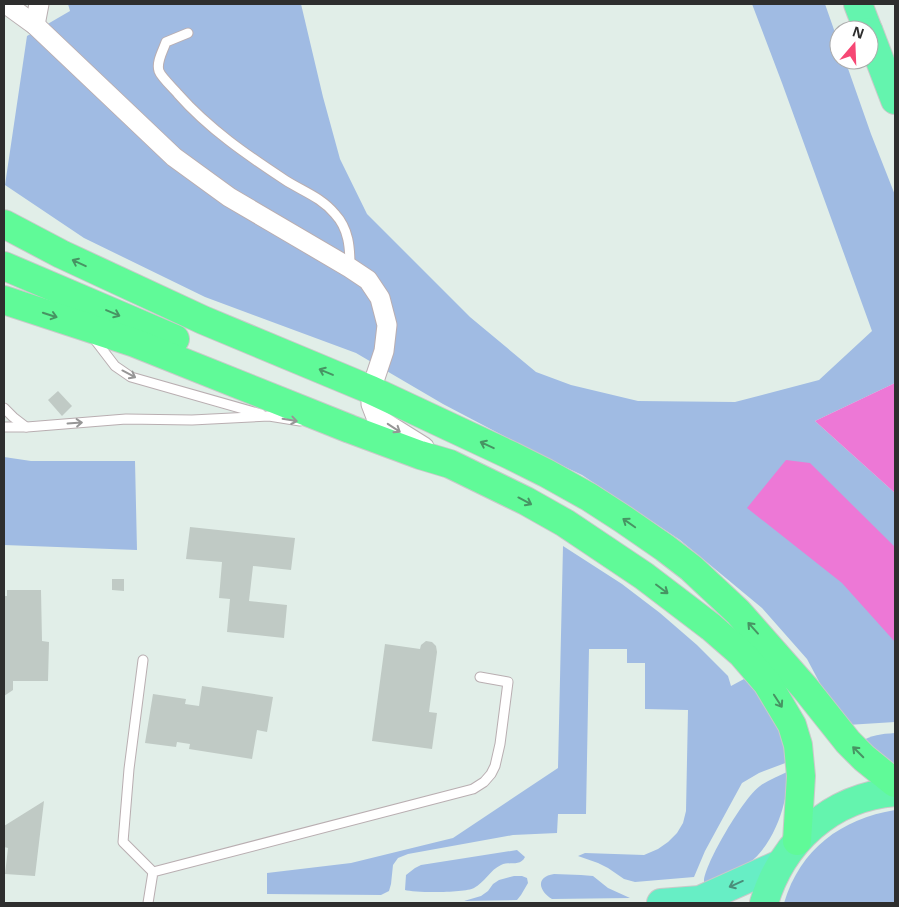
<svg xmlns="http://www.w3.org/2000/svg" width="899" height="907" font-family="'Noto Sans',sans-serif">
<rect width="100%" height="100%" fill="#e1eee8"/>
<g fill="#a0bbe3">
<polygon points="68,4 301,4 323,97 340,159 367,214 470,317 536,372 571,385 638,401 735,402 819,380 872,331 782,83 752,4 825,4 839,44 839,60 845,60 871,134 895,195 895,383 815,421 895,493 895,722 847,725 824,691 807,659 762,608 680,540 582,475 544,457 443,404 356,353 205,297 84,238 5,185 27,36 70,11"/>
<polygon points="4,457 31,461 135,461 137,550 4,545"/>
<path d="M563,546L622,584L660,613L697,645L728,676L731,686L744,679C755,691 766,703 773,717C781,731 784,747 788,762L759,773L742,783L705,851L694,877L635,882L624,879L608,868L598,863L578,856L585,853L644,855L658,849L668,842L677,833L683,823L686,811L688,710L645,709V663H627V649H589L586,814H558L557,833L513,835L408,854L398,858L393,865L391,884L389,891L381,895L267,894V873L351,863L453,838L558,768Z"/>
<path d="M895,733V764L880,759L859,742C873,735 880,734 895,733Z"/>
<path d="M787,772C787,782 787,793 784,803C779,824 767,850 749,863C736,873 719,880 705,889C705,886 704,884 704,881C705,863 744,797 760,786C768,780 779,776 787,772Z"/>
<path d="M895,810V903H784C800,849 841,819 895,810Z"/>
<path d="M517,850L525,857C520,867 510,861 501,865C490,870 485,882 474,888C465,893 415,893 405,890L406,875L415,868L421,865Z"/>
<path d="M554,874L581,875L593,876L608,888L630,898L552,899C539,891 535,877 554,874Z"/>
<polygon points="514,876 522,876 527,878 528,883 521,895 517,900 464,901 481,896 488,891 493,884 499,880"/>
</g>
<g fill="#ed78d6">
<polygon points="895,383 895,493 815,421"/>
<polygon points="786,460 810,463 895,547 895,642 842,583 747,508"/>
</g>
<g fill="#c0cac5">
<polygon points="58,391 72,406 62,416 48,400"/>
<polygon points="190,527 295,538 291,570 253,566 249,601 287,605 284,638 227,632 230,599 219,598 222,562 186,559"/>
<polygon points="112,579 124,579 124,591 112,590"/>
<polygon points="7,590 41,590 42,641 49,642 48,681 13,681 13,690 4,696 4,596 7,596"/>
<polygon points="426,641 432,642 436,646 437,652 429,712 437,713 432,749 372,741 385,644 420,649 421,645"/>
<polygon points="202,686 273,697 267,732 257,730 252,759 189,749 190,744 177,742 176,747 145,743 153,694 186,699 185,704 199,706"/>
<polygon points="44,801 35,876 5,874 8,848 4,847 4,826"/>
</g>
<g fill="none" stroke-linecap="round" stroke-linejoin="round">
<g stroke="#b9aeb1" stroke-width="11">
<g id="service">
<path d="M188,33L166,42C163,51 156,62 159,71C161,77 174,89 178,94C209,129 247,155 285,180C302,191 321,197 335,214C349,229 350,248 350,267"/>
<polyline points="92,336 115,366 131,377 261,414"/>
<polyline points="4,408 13,417 26,427"/>
<polyline points="4,427 27,427 126,419 192,420 269,416 300,421"/>
<polyline points="143,660 129,769 123,842 153,872"/>
<polyline points="148,903 153,872 473,789 484,782 491,774 495,766 500,744 508,682 480,677"/>
</g>
</g>
<g stroke="#b9aeb1" stroke-width="21">
<g id="minor">
<polyline points="6,4 35,25 174,157 229,197 350,268 368,280 380,298 387,325 384,351 371,390 371,404 376,417 424,447"/>
<polyline points="35,25 39,4"/>
</g>
</g>
<g stroke="#c9c9c9" stroke-width="30">
<polyline id="primary" points="661,903 700,900 780,864"/>
</g>
<g stroke="#c9c9c9" stroke-width="30">
<g id="trunk">
<polyline points="858,4 868,30"/>
<polyline points="869,32 895,100"/>
<path d="M764,903C782,842 831,797 895,792"/>
</g>
</g>
<g stroke="#c9c9c9" stroke-width="30">
<g id="motorway">
<polyline points="4,224 61,254 203,320 371,390 512,456 546,473 589,497 623,519 665,548 691,568 738,612 805,688 848,742 864,758 895,783"/>
<polyline points="4,266 175,339"/>
<polyline points="4,300 135,343 350,429 420,455 450,464 526,501 565,523 644,576 711,627 742,654 767,683 782,708 792,725 798,745 801,776 797,841"/>
</g>
</g>
<use href="#service" stroke="#fff" stroke-width="9"/>
<use href="#minor" stroke="#fff" stroke-width="19"/>
<use href="#primary" stroke="#67eec5" stroke-width="28"/>
<use href="#trunk" stroke="#64f4ae" stroke-width="28"/>
<use href="#motorway" stroke="#60fa98" stroke-width="28"/>
</g>
<defs><path id="oneway-shaft" d="M-6 0H5M1.5-3L5.5 0L1.5 3" fill="none" stroke-width="1.6" stroke-linecap="round" stroke-linejoin="round" transform="scale(1.25)"/></defs>
<g stroke="#479463">
<use href="#oneway-shaft" transform="translate(79 263) rotate(-155)"/>
<use href="#oneway-shaft" transform="translate(113 313) rotate(23)"/>
<use href="#oneway-shaft" transform="translate(50 315) rotate(18)"/>
<use href="#oneway-shaft" transform="translate(326 372) rotate(-157)"/>
<use href="#oneway-shaft" transform="translate(487 445) rotate(-155)"/>
<use href="#oneway-shaft" transform="translate(525 501) rotate(28)"/>
<use href="#oneway-shaft" transform="translate(629 523) rotate(-145)"/>
<use href="#oneway-shaft" transform="translate(662 589) rotate(37)"/>
<use href="#oneway-shaft" transform="translate(753 628) rotate(-132)"/>
<use href="#oneway-shaft" transform="translate(778 701) rotate(57)"/>
<use href="#oneway-shaft" transform="translate(858 752) rotate(-135)"/>
</g>
<g stroke="#969696">
<use href="#oneway-shaft" transform="translate(129 374) rotate(28)"/>
<use href="#oneway-shaft" transform="translate(290 420) rotate(9)"/>
<use href="#oneway-shaft" transform="translate(75 423) rotate(-4)"/>
<use href="#oneway-shaft" transform="translate(394 428) rotate(33)"/>
</g>
<use stroke="#4a8e7a" href="#oneway-shaft" transform="translate(736 884) rotate(156)"/>
<rect width="899" height="907" fill="none" stroke="#2e2e2e" stroke-width="10"/>
<g transform="translate(854 45) rotate(19)"><circle r="24" fill="#ffffff" stroke="#ababab"/>
<path d="M0-4L9 19L0 12L-9 19Z" fill="#f64774"/>
<text y="-8" font-size="14" font-weight="bold" text-anchor="middle" fill="#2e2e2e">N</text>
</g>
</svg>
